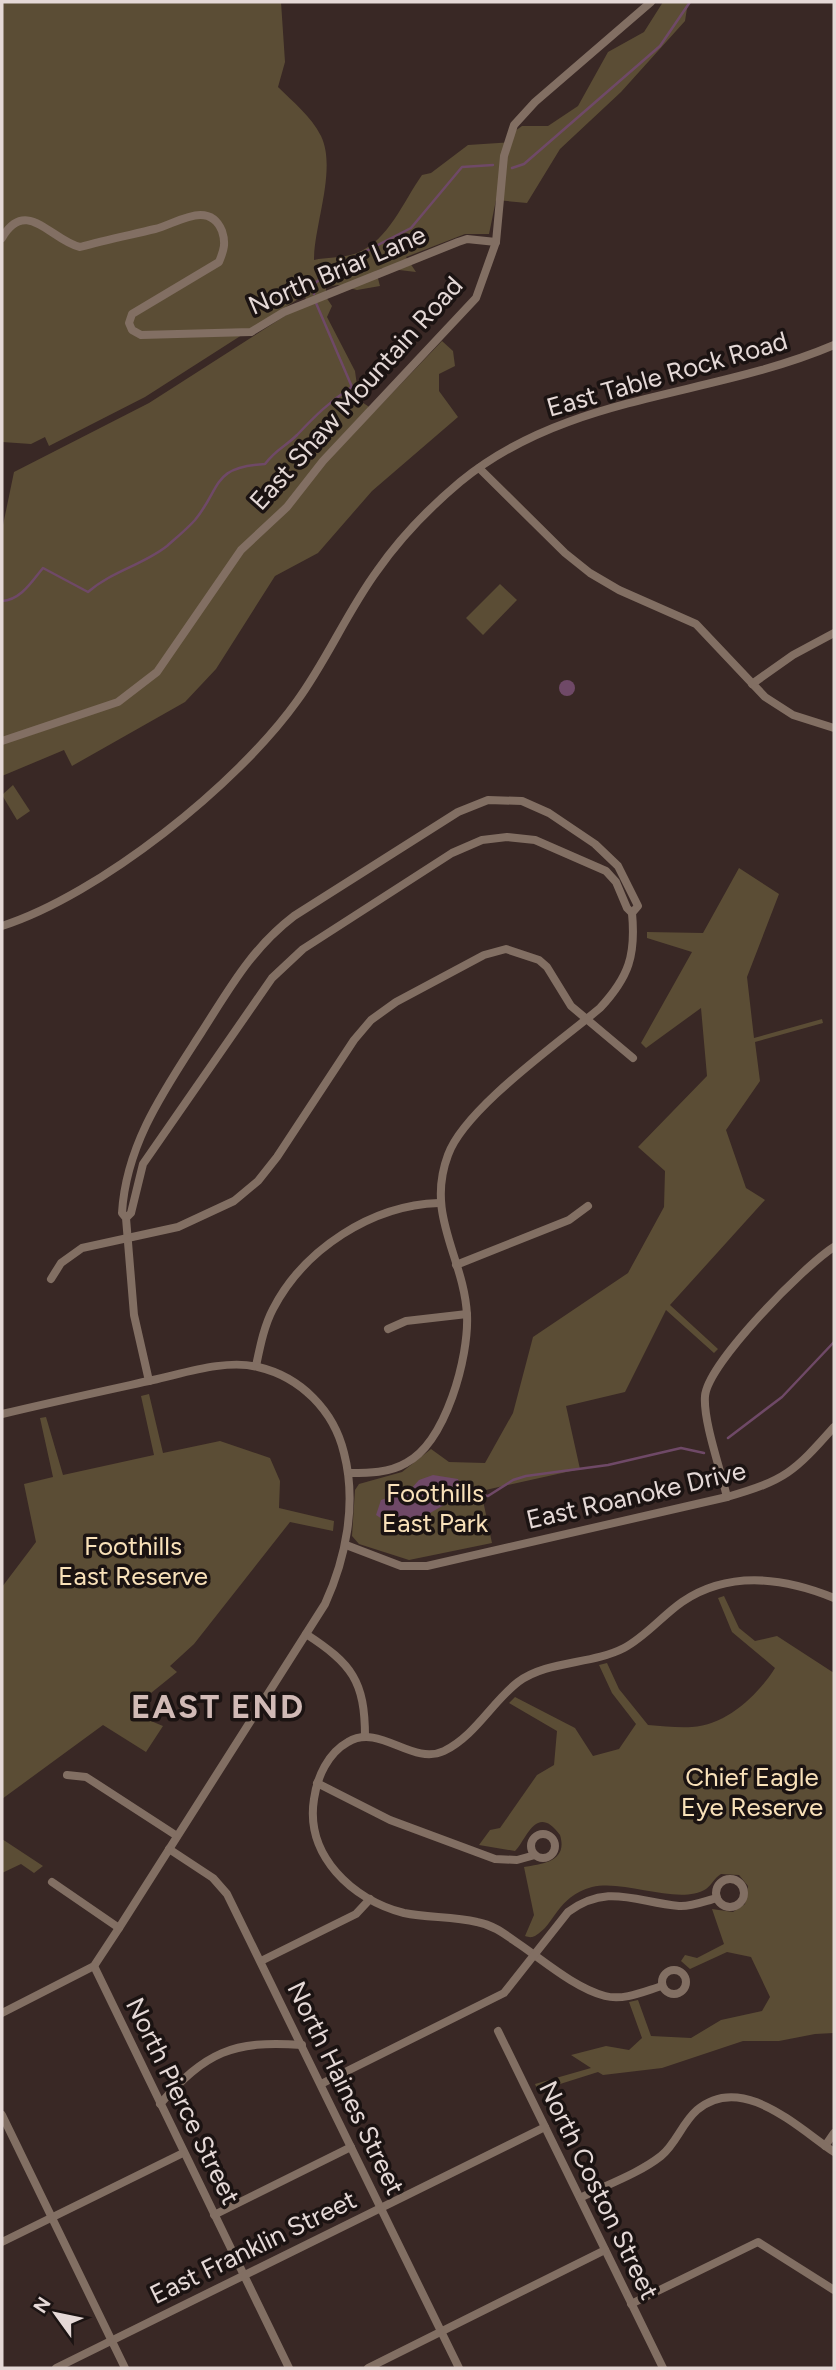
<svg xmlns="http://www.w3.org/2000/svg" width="836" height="2370" font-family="Figtree,sans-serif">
<rect width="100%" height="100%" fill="#392825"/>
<g fill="#5b4d35">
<path d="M2,2H281L285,62L278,87C293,102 311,116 321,136C337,169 314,225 314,260C327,257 344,258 357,253C389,240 403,202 422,175L431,173L468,145L512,142L515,131L522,126H548L578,106L608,52L644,32L663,2H688L685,21L621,92L560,149L527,203L496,200L489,234H465L406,257L416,272L382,268L376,271L380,286L357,290L338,285L326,287V297L332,306L327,317L355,371L359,400L375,411L442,341L453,351L455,366L439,374V391L458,417L372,491L318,553L275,576L216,669L185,702L72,766L64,750L2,776V530L14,472L149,403L305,303L306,294L145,397L49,446L45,437L31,444L2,442Z"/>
<polygon points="500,584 517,600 483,635 466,618"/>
<polygon points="13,785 30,811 17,820 2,795"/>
<polygon points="739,868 779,894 747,977 754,1038 822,1019 823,1023 755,1042 760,1081 726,1130 746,1188 765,1200 670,1305 718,1349 714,1353 666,1310 625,1392 566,1406 580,1469 481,1491 492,1543 409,1560 359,1544 352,1536 355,1490 359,1484 402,1472 431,1449 449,1462 485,1463 513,1413 533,1337 628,1273 664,1207 665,1171 638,1147 707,1076 701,1008 646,1048 641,1043 692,952 647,938 647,932 703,933"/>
<polygon points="149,1394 163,1453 220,1441 270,1458 280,1481 279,1508 334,1521 333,1531 290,1522 194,1644 170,1666 177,1672 146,1697 145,1710 151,1721 163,1726 146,1752 103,1725 2,1799 2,1587 36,1542 24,1484 53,1477 40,1418 46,1417 63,1475 154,1455 141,1396"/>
<path d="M724,1596L739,1628L755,1641L777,1636L834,1673V2033L815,2034L779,2041H743L662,2068L603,2075L598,2072L538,2091L535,2084L591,2068L571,2055L606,2046L629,2050L642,2038L629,2002L638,2000L651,2036L691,2038L721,2020L762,2011L770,1997L751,1957L727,1952L690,1969L681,1961L685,1955L697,1958L724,1944L712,1909L733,1912L745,1904L748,1886L739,1875L721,1874C714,1878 712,1885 706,1889C678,1906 626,1879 592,1887C556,1897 556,1924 535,1936C530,1938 529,1937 525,1936L534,1915L524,1867C544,1864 568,1861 560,1835C536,1802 526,1841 515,1851L479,1845L490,1830L500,1828L537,1775L554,1765L557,1731L509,1703L515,1697L575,1728L593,1756L619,1749L636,1724L612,1693L599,1665L607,1663L619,1689L648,1725C663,1726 678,1728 692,1727C727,1725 758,1695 775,1668L732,1632L718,1598Z"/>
<polygon points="2,1839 43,1866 34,1873 21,1864 2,1873"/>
</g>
<g fill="#6f4967">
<circle cx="567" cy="688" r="8"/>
<polygon points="433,1475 458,1479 465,1493 409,1525 396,1528 376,1515 381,1500 410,1490 419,1480"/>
</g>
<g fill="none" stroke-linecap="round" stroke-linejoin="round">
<g stroke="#6f4967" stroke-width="2.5">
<polyline points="512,168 524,164 660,46 690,2"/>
<polyline points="314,294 314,284 335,267 411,228 462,167 493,165"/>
<path d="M2,601C21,600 32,581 43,568L88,592C112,571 143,565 167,546C176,538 187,529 195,520C222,487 211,467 265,464C276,449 285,447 297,435C316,415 329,402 352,387L316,303"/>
<polyline points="728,1438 782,1397 834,1342"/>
<polyline points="465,1493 488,1496 513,1480 526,1476 608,1465 681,1448 704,1453"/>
</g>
<g stroke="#826f63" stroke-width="8">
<path d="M2,238C26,196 52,241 80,247C105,240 130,235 155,229C176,224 209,199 222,231C226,243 224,250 219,262L132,314L129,323L132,330L141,335L251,332L284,312L458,242L467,239L496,242"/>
<polyline points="479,468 565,553 590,573 619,590 696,624 765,697 793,715 834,728"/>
<polyline points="752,684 793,655 834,633"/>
<polyline points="2,741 118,702 157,672 241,550 287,507 323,461 476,298 496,242 504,156 514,125 535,102 651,2"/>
<path d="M2,926C99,895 237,785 297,701C327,660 347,612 377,571C400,538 429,508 460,482C568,393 710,398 834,345"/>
<path d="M126,1218L131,1213L143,1164L272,978L303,949L452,853L482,840L507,837L535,840L606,871L616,882L627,908L632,913L638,906L618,866L595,844L549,813L522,801L488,800L458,812L294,916C251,949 230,988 201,1033C165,1089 126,1144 122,1213L126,1218L134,1315L149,1381"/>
<polyline points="456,1265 569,1220 588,1206"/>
<polyline points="51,1279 61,1263 82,1248 178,1227 234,1201 258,1181 277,1157 354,1040 371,1020 396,1002 484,955 506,949 539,960 547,967 571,1006 633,1058"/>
<polyline points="388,1329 406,1321 467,1314"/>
<path d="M256,1366C260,1347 264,1326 273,1309C304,1249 372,1205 439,1203"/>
<path d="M2,1414C52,1402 103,1391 153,1380C185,1373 226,1359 258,1367C301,1377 334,1411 344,1453C357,1503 346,1558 325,1604L119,1928L94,1966L2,2013"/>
<path d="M349,1473C369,1473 389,1473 406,1463C446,1442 469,1357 467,1315C464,1257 425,1216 448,1155C465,1108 560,1042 600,1008C629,977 636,955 632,913"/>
<path d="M727,1497C721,1471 703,1421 705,1396C708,1363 804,1266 834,1247"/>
<path d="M346,1545L401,1566H427L727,1497C786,1480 794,1472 834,1427"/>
<path d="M306,1634C352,1664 365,1681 365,1737"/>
<polyline points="67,1775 86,1777 177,1836"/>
<polyline points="317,1783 390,1820 495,1859 517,1860 535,1855"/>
<circle cx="543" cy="1846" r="12"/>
<polyline points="169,1849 213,1878 227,1894 459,2368"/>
<circle cx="730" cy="1893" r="14"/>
<polyline points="52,1882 119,1928"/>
<polyline points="261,1961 356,1914 370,1899"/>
<polyline points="94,1966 289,2368"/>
<circle cx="674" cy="1982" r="12"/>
<path d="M662,1986C645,1991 624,2001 605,1996C575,1988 544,1961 519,1944C506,1935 494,1925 477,1922C453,1916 428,1918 404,1913C352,1900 305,1855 314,1799C317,1777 328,1753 348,1742C380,1723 412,1766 444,1751C475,1736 492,1702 518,1682C548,1660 591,1665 624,1648C645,1637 662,1616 682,1602C729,1570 785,1578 834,1598"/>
<polyline points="498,2031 663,2368"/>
<path d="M321,2084L504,1993L568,1912C608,1883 635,1902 679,1906C691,1907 705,1901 717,1898"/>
<path d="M160,2104C206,2052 232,2040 302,2045"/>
<polyline points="2,2115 125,2368"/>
<polyline points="825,2146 834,2133"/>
<path d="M580,2198C606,2185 638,2174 661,2156C676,2144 682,2123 697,2110C742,2072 798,2128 834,2152"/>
<polyline points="214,2215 351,2147"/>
<polyline points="2,2242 183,2153"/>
<polyline points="631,2304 758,2242 834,2290"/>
<polyline points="56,2368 545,2127"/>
<polyline points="368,2368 605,2250"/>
</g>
</g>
<g text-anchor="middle" stroke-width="7" stroke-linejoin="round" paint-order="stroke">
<g font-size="26" fill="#e5d9d7" stroke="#1b1312">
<text transform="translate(337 270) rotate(-23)" y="9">North Briar Lane</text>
<text transform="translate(667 374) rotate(-16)" y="9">East Table Rock Road</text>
<text transform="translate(356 393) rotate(-48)" y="9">East Shaw Mountain Road</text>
<text transform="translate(636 1495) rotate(-13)" y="9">East Roanoke Drive</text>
<text transform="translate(346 2088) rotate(64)" y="9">North Haines Street</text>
<text transform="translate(183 2101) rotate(64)" y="9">North Pierce Street</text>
<text transform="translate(599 2190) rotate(64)" y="9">North Coston Street</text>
<text transform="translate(253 2247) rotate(-26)" y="9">East Franklin Street</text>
</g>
<g font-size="26" fill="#f9e1b9" stroke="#1b1312">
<text x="435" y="1502">Foothills<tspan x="435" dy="30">East Park</tspan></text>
<text x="133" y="1555">Foothills<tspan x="133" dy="30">East Reserve</tspan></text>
<text x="752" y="1786">Chief Eagle<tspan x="752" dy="30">Eye Reserve</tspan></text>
</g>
<g font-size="33" font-weight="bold" letter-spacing="2" fill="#d1bab6" stroke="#1b1312">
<text x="218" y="1718">EAST END</text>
</g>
</g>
<rect width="836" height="2370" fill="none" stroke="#e5d9d7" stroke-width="7"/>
<g transform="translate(56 2314) rotate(303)" stroke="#1b1312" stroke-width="5" paint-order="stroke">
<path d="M0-5L12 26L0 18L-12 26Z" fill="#e5d9d7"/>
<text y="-10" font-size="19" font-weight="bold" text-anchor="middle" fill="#e5d9d7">N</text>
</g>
</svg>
